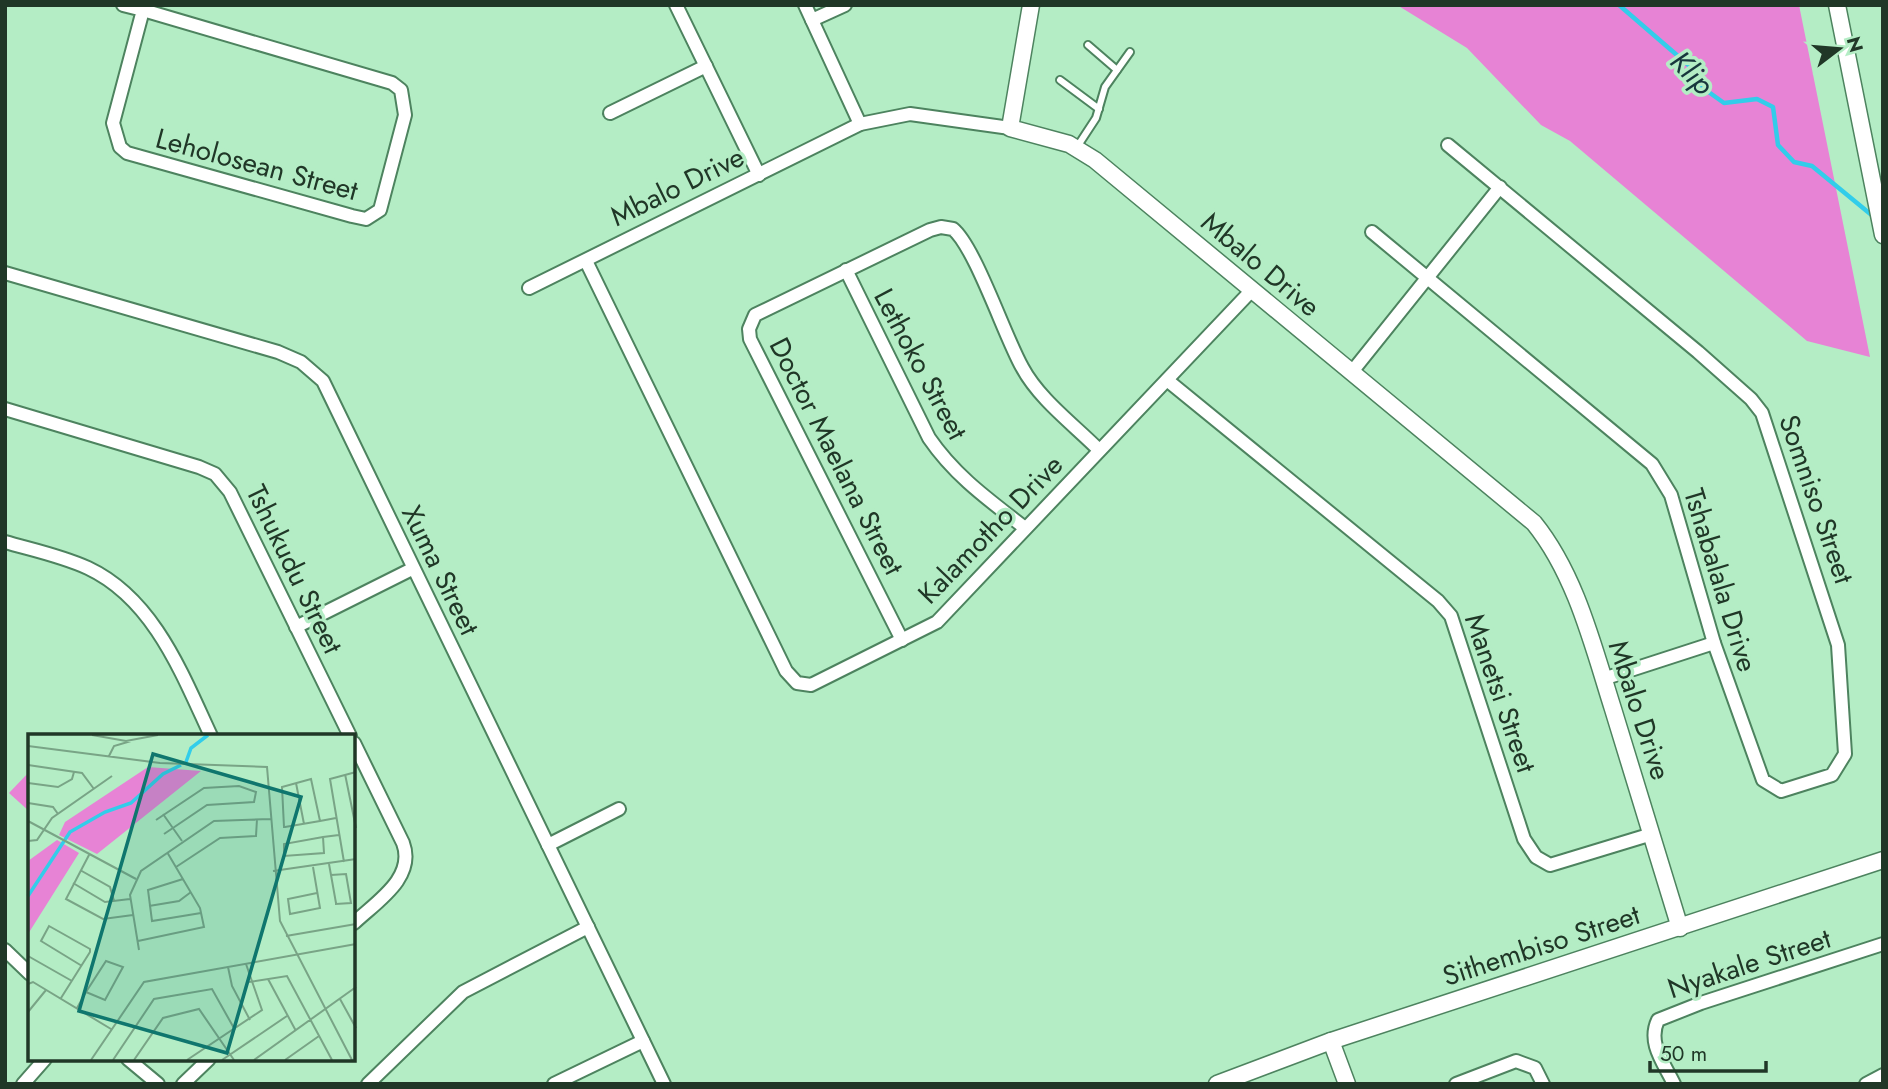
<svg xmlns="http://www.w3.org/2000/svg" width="1888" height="1089" font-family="Jost,sans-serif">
<rect width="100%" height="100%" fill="#b4edc5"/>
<g fill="#e783d5">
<polygon points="1397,5 1799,5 1870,357 1807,341 1570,141 1541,125 1467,48"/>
<polygon points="30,771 30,812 9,793"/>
</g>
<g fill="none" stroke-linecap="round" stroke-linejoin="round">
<polyline stroke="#32cdea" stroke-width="4.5" points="1619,5 1693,69 1703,88 1724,103 1757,99 1773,107 1778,145 1794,162 1812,166 1874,217"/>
<g stroke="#4d835f" stroke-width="10">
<g id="service">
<polyline points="1088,45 1117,70"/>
<polyline points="1060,80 1099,109"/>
<polyline points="1077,147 1096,118 1105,87 1130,52"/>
</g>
</g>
<g stroke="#4d835f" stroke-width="16">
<g id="minor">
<polyline points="123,5 143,10 392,83 401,90 405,115 380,210 366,219 352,216 127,153 120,147 113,123 143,10"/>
<polyline points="676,5 759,175"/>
<polyline points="805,5 860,124"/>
<polyline points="812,20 845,5"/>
<polyline points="610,113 706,66"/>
<polyline points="1372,232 1652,464 1671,495 1714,643 1763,780 1781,791 1832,775 1845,754 1838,645 1762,413 1751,399 1698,352 1448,145"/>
<polyline points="586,261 786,671 797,683 811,685 937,622 1252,290"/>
<path d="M846,270L929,438C955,476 989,500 1025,528"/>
<polyline points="5,273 278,352 301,362 323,381 664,1084"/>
<polyline points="529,288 860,124 910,114 1010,128"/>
<polyline points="1351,373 1500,187"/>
<polyline points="1167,380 1438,601 1451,616 1524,839 1536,857 1550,865 1652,834"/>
<polyline points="5,409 199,467 215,474 230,492 350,736"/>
<path d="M5,542C33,550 62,556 88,568C154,599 182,674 211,736"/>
<polyline points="296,627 412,569"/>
<path d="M902,640L750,339L749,329L755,315L930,230L941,227L953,229C975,247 1005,337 1022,367C1039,399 1073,424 1099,450"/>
<polyline points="1603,679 1714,643"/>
<path d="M354,743L403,843C416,878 376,902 354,923"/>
<polyline points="548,845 619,809"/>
<polyline points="5,950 30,974"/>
<polyline points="128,1059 158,1084"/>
<polyline points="23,1084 45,1059"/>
<polyline points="183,1084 209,1059"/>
<polyline points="368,1084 463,992 588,927"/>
<polyline points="554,1084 643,1041"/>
<polyline points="1456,1084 1516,1061 1535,1068 1543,1084"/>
<path d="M1674,1084C1664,1063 1647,1043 1658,1020L1701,1003L1883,944"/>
<polyline points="1866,1084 1883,1075"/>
</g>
</g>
<g stroke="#4d835f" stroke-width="19">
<g id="tertiary">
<path d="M1031,5L1010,128L1069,144L1095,160L1534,523C1576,575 1593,646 1613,709C1636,782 1658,855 1680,928"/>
<polyline points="1837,5 1883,235"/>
<polyline points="1331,1041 1347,1084"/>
<polyline points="1217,1084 1331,1041 1883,860"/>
</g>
</g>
<use href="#service" stroke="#fff" stroke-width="6"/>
<use href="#minor" stroke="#fff" stroke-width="12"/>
<use href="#tertiary" stroke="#fff" stroke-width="16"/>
</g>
<g text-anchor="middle" stroke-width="7" stroke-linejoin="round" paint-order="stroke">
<g font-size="28" fill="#203727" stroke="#b4edc5">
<text transform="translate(257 164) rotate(15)" y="10">Leholosean Street</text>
<text transform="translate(677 186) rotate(-26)" y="10">Mbalo Drive</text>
<text transform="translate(1261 264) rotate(40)" y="10">Mbalo Drive</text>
<text transform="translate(921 364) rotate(62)" y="10">Lethoko Street</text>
<text transform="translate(837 456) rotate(63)" y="10">Doctor Maelana Street</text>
<text transform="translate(1817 499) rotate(71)" y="10">Somniso Street</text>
<text transform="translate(990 529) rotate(-46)" y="10">Kalamotho Drive</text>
<text transform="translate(295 569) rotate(64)" y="10">Tshukudu Street</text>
<text transform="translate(441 570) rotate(64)" y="10">Xuma Street</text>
<text transform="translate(1721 580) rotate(73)" y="10">Tshabalala Drive</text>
<text transform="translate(1501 693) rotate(71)" y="10">Manetsi Street</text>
<text transform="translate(1640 710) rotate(72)" y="10">Mbalo Drive</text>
<text transform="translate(1541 945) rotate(-18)" y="10">Sithembiso Street</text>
<text transform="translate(1749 963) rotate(-18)" y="10">Nyakale Street</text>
</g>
<g font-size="30" font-style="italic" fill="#17363c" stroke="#b4edc5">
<text transform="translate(1692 73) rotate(46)" y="10">Klip</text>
</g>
</g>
<g transform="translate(28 734)">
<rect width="327" height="327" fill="#b4edc5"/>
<path d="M120,33L173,37L69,120L31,101L37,88ZM29,106L51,119L0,200V127Z" fill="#e783d5"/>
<path fill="none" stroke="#32cdea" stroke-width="3.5" d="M158,28L163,14L180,1M0,162L42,98L77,78L103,69L135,40L153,31"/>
<path fill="none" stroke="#79a486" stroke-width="2" d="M64,1L98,7L130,1M0,12L132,29L239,33L252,187L324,326M81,22L86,12L103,7M0,31L54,39L66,55M317,40L328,94M0,49L30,53L44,45L46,38M268,49L276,90M0,69L25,73L30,80M135,80L154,107M128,86L176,54L211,52L228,58L226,68L179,71L136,100M0,87L108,145M292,87L283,45L254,53L256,93H257L292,87L308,84M295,103L296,119L256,122V110L295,103L311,101M0,107L9,106L24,84L84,42M61,121L38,165L75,185L105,181M316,128L302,45L328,38M301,130L303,141L308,169V170L323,169L318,140L303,141M148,133L192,104L228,102L229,85M285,133L292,174L262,180L260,165L289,159M52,136L82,153L86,167M245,137L328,125M155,145L120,156L124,187L173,179M45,149L77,168L102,165M121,172L151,167L163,158M258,202L328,190M110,207L176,193L172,174L139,118M111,216L102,161L113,137L186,87L243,85M0,222L44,247M200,233L204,252L222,286M240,245L268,297M221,248L259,242L304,326M0,250L5,248L83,295M33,264L62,218V215L21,192L13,207L54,232M312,265L328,294M49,274L58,258L78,227L95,233L77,266L58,258M0,278L18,256M63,326L116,248L328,210M85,326L126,265L184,255L207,296M106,326L135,284L171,275L206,326M159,326L234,276L218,230M194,326L259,282M226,326L328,253M257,326L291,302"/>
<path fill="#0f766e" fill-opacity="0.15" stroke="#0f766e" stroke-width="3.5" d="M125,20L273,63L199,319L51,277Z"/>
<rect width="327" height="327" fill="none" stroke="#203727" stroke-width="3.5"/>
</g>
<rect width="1888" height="1089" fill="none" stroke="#203727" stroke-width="14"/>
<g transform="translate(1839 49) rotate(74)" stroke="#b4edc5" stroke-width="5" paint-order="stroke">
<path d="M0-5L12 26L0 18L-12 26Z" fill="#203727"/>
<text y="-10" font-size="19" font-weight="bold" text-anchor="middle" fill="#203727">N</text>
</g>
<path d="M1650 1061v10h116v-10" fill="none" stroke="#203727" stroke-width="3.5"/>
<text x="1660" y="1061" font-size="21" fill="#203727" stroke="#b4edc5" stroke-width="5" paint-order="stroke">50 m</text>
</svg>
